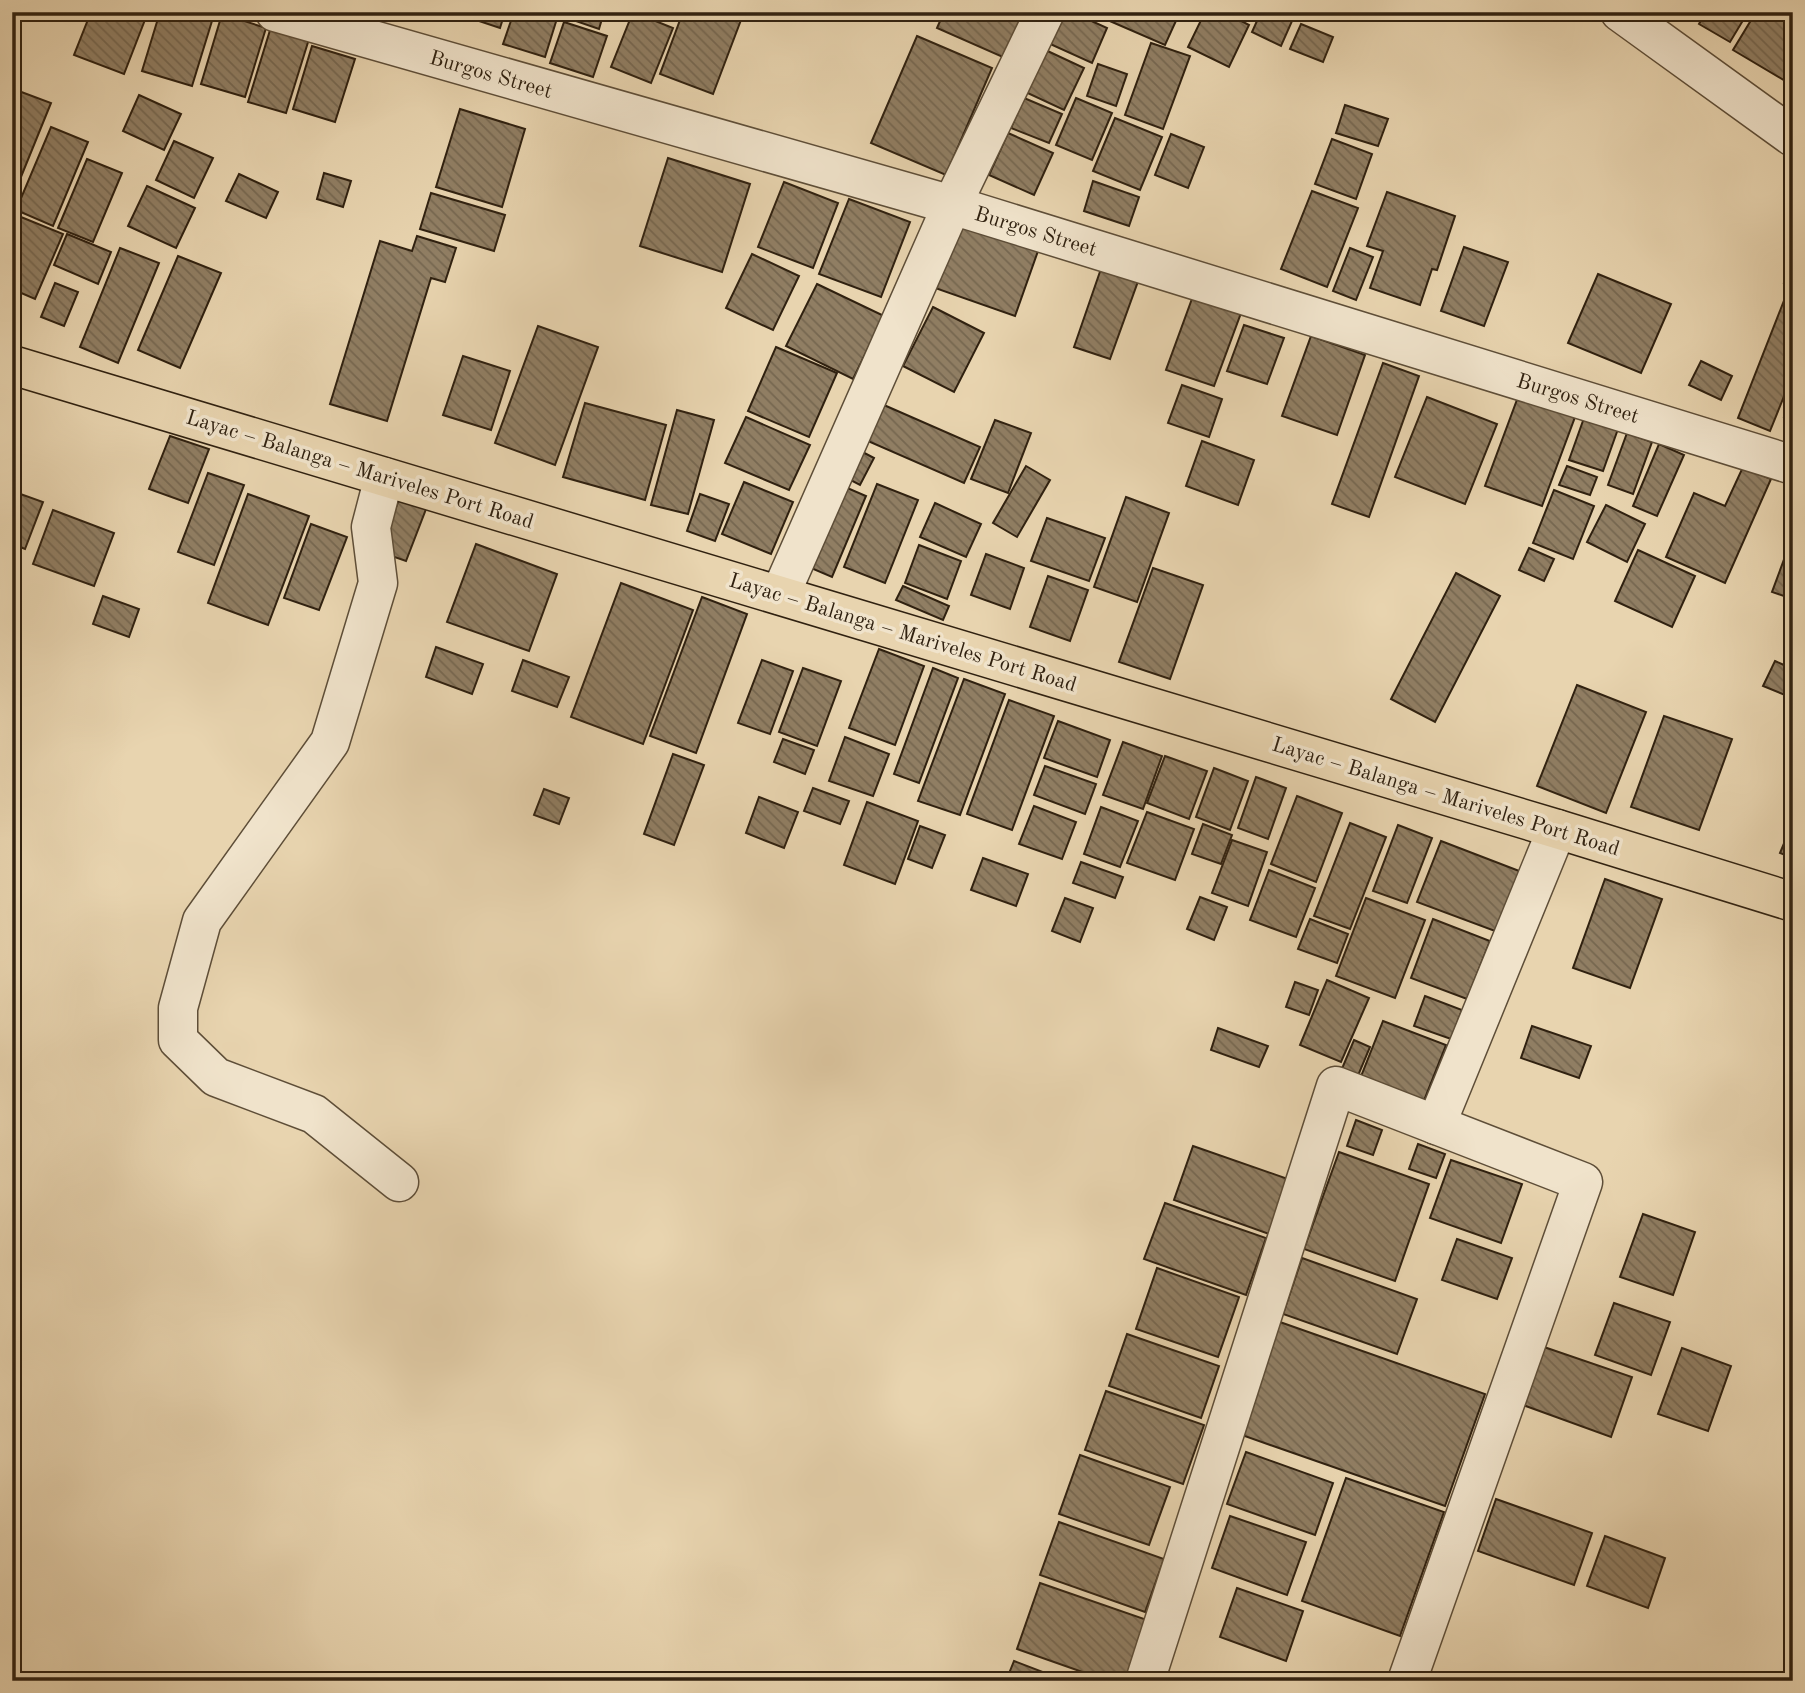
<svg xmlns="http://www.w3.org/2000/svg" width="1805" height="1693" font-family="'Old Standard TT',serif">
<defs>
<pattern id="building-back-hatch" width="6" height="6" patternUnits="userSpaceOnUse" patternTransform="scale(1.75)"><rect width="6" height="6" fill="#907e63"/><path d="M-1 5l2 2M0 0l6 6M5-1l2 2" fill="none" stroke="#766750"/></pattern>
</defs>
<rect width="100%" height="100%" fill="#e8d4af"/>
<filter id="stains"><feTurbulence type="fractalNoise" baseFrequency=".00286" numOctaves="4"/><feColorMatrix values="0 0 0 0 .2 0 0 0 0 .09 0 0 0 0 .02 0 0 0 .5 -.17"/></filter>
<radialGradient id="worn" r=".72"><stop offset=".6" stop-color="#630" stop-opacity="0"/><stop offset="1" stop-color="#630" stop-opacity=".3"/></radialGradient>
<g fill="url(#building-back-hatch)" stroke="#302110" stroke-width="2">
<polygon points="91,12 148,12 124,74 74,55"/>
<polygon points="160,12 181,12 212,21 192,86 142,71"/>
<polygon points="452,12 505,12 500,28"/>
<polygon points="514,12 559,12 545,57 503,44"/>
<polygon points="566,12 604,12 599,29 564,17"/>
<polygon points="633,12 673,28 651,83 611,67"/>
<polygon points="652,12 678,12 676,20"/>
<polygon points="683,12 744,12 713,94 660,74"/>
<polygon points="944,12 1025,12 1005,58 937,28"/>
<polygon points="1062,12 1072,12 1107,28 1092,63 1048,43"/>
<polygon points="1089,12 1180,12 1165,45"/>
<polygon points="1205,12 1224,12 1249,25 1229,67 1188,47"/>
<polygon points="1261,12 1296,12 1281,46 1252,32"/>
<polygon points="1706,12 1748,12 1730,42 1699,24"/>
<polygon points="1756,12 1771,12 1793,25 1792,85 1733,50"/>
<polygon points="222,14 266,28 245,97 201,84"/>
<polygon points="564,22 607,36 593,77 550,63"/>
<polygon points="1301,24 1333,37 1323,62 1290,49"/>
<polygon points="271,27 309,39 286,113 248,102"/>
<polygon points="917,36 992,68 946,175 871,143"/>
<polygon points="1151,43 1190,56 1163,129 1125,115"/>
<polygon points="312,46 355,59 335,122 293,109"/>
<polygon points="1039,47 1084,68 1064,110 1019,89"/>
<polygon points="1098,64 1127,74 1116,106 1087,96"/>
<polygon points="16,90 51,103 12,199 12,99"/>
<polygon points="139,95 181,114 164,150 123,131"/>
<polygon points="1024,98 1062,114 1049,143 1011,128"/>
<polygon points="1076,98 1112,113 1092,160 1056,145"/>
<polygon points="1345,105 1388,119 1378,146 1336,133"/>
<polygon points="460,109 525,129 502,207 436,187"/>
<polygon points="1115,118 1162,137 1140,190 1093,171"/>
<polygon points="51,127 88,142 53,226 16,210"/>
<polygon points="1008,133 1053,153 1034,195 989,175"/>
<polygon points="1171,134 1204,147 1188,188 1155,175"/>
<polygon points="1332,139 1372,154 1356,199 1315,184"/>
<polygon points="174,141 213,158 194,198 156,180"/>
<polygon points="668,158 750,184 722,272 640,246"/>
<polygon points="87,159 122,173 93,242 58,228"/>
<polygon points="324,173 351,181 343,207 317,199"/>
<polygon points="239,174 278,192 266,218 226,201"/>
<polygon points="1093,181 1139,197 1129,226 1084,211"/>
<polygon points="784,182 838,203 813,268 758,247"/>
<polygon points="147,186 195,208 176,248 128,226"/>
<polygon points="1312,191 1358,208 1327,287 1281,269"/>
<polygon points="1387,192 1455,216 1437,270 1432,269 1420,305 1370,288 1383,251 1367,246"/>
<polygon points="431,193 505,215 494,251 420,229"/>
<polygon points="849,199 910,222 881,297 819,274"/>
<polygon points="16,215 63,234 35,299 12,289 12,223"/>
<polygon points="959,223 1038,251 1015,316 935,288"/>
<polygon points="67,234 111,252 98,284 54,265"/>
<polygon points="417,236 456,248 445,282 431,278 387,421 330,404 380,241 412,251"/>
<polygon points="1464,247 1508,262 1484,326 1441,311"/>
<polygon points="120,248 159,263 118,363 80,347"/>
<polygon points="1350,248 1373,257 1356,300 1333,291"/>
<polygon points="752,254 799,276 773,330 726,308"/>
<polygon points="178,256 221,273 180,368 138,350"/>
<polygon points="1104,260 1141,273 1110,359 1074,347"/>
<polygon points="1793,261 1793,286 1784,283"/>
<polygon points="1598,274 1671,304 1641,373 1568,343"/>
<polygon points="55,283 78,292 64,326 41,317"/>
<polygon points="817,284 884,316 853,379 786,346"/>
<polygon points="1193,296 1241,313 1214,386 1166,370"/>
<polygon points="1785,298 1793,301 1793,374 1770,431 1738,418"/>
<polygon points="933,307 984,333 954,392 903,366"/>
<polygon points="1244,325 1284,338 1267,384 1227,371"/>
<polygon points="538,326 598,347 555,465 495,443"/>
<polygon points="1311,336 1365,355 1337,435 1282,416"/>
<polygon points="776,347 837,373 809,437 748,411"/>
<polygon points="463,356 510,371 491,430 443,415"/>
<polygon points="1701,361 1732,376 1721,400 1689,385"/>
<polygon points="1383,363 1419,376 1369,517 1332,504"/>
<polygon points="1182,385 1222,399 1209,437 1168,423"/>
<polygon points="1427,397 1497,424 1465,504 1395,477"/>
<polygon points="1518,397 1575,417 1542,506 1485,486"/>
<polygon points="1793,397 1793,422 1784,417"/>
<polygon points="877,402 980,447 964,483 861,438"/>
<polygon points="585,403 666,425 645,500 563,477"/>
<polygon points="677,410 714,420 688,514 651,505"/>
<polygon points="746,417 810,445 789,490 725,463"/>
<polygon points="1584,418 1618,429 1603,471 1569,460"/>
<polygon points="995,420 1031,433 1008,493 971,479"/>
<polygon points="1627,433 1652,442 1633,494 1608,485"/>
<polygon points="170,436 209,449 188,503 149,489"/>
<polygon points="1202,441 1254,460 1238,505 1186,486"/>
<polygon points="1659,444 1684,455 1657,516 1633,506"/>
<polygon points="853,447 874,458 860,485 839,474"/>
<polygon points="1026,466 1050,480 1017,537 993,523"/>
<polygon points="1567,466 1597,477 1590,495 1559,485"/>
<polygon points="1743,467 1771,479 1725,583 1666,557 1694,493 1725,506"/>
<polygon points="208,473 244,485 214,565 178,552"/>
<polygon points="831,481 866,496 832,577 797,562"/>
<polygon points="744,482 793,502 771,554 722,534"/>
<polygon points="877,484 918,500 885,583 844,567"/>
<polygon points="1554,490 1594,506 1573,559 1533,543"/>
<polygon points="12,491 43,502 25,549 12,544"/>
<polygon points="248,494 309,516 268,625 208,603"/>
<polygon points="700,494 729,504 715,541 687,531"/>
<polygon points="1126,497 1169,513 1137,602 1094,587"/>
<polygon points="399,499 426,509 406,561 380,552"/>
<polygon points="935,503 981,524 966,557 920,537"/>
<polygon points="1606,505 1645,524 1627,562 1587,542"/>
<polygon points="53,510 114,533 94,586 33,564"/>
<polygon points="1047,518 1105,538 1089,581 1031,561"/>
<polygon points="311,524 347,537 319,610 284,598"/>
<polygon points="1793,535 1793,599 1772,592"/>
<polygon points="476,544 557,574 529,651 447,622"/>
<polygon points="919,545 961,561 947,599 905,583"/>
<polygon points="1529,548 1554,559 1544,581 1519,570"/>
<polygon points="1638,550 1695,576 1672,627 1615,601"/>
<polygon points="986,554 1024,568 1010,609 971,595"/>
<polygon points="1153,568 1203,585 1170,679 1119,662"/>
<polygon points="1456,573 1500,596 1435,722 1391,699"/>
<polygon points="1048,576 1088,590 1070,641 1030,627"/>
<polygon points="621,583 693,610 643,744 571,717"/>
<polygon points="903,586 949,606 943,620 896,600"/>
<polygon points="103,596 139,609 129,637 93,624"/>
<polygon points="702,597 747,614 696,753 650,736"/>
<polygon points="436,647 483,664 472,694 426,677"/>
<polygon points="879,649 924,666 895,745 849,728"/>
<polygon points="523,660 569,677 557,707 512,691"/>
<polygon points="762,660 793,671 770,734 738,723"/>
<polygon points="1775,661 1793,669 1793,678 1785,695 1763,686"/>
<polygon points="803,668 841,681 817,746 779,732"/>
<polygon points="933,668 958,678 919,783 894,774"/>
<polygon points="964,679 1005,694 960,815 918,801"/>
<polygon points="1577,685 1646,712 1606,813 1537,786"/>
<polygon points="1009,700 1054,716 1012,830 967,814"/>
<polygon points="1664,716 1732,739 1699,830 1631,807"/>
<polygon points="1058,721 1110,740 1097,777 1044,758"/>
<polygon points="845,737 889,754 873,796 829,781"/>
<polygon points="783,739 814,750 805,774 774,762"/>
<polygon points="1123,742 1162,756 1143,809 1103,795"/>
<polygon points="673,754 704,765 674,845 644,834"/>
<polygon points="1165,756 1207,771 1189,819 1147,803"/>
<polygon points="1045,766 1096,784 1085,814 1034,795"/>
<polygon points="1214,768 1248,781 1230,830 1196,817"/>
<polygon points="1256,777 1286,788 1268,839 1238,828"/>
<polygon points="813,788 849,801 840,824 804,811"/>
<polygon points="544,789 569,798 559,824 534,815"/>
<polygon points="1297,796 1342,813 1316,882 1271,864"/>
<polygon points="759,797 798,812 784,848 746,833"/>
<polygon points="867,802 918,821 895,884 844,865"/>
<polygon points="1034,806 1076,822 1062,859 1019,844"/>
<polygon points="1101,807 1138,821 1120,867 1084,854"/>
<polygon points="1147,812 1194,829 1175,880 1127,863"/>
<polygon points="1793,822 1793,858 1780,853"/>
<polygon points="1350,823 1386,837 1350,929 1314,916"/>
<polygon points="1203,824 1232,835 1221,864 1192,854"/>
<polygon points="1398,825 1432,838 1407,903 1373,891"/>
<polygon points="920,826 945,835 932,868 908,859"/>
<polygon points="1232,840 1267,852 1248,906 1212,893"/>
<polygon points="1441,841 1527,874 1503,934 1417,902"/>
<polygon points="983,858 1028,874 1016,906 971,890"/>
<polygon points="1081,862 1123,877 1115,898 1073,883"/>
<polygon points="1269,870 1315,888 1296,937 1250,920"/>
<polygon points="1605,879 1662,899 1630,988 1573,968"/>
<polygon points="1200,897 1227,907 1214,940 1187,929"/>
<polygon points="1065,898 1093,908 1080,942 1052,931"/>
<polygon points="1366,898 1425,920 1395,998 1336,976"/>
<polygon points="1310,919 1348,934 1337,963 1298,949"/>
<polygon points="1433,919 1490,941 1467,999 1411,978"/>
<polygon points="1327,980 1369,998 1341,1062 1300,1045"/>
<polygon points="1295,982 1318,990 1309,1015 1286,1007"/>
<polygon points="1425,996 1462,1010 1451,1039 1414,1026"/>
<polygon points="1383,1021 1446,1045 1423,1103 1360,1079"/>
<polygon points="1532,1026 1591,1046 1579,1078 1521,1058"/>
<polygon points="1218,1028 1268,1046 1259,1067 1211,1050"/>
<polygon points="1354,1040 1370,1047 1357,1078 1341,1071"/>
<polygon points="1356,1120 1382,1130 1373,1155 1347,1146"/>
<polygon points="1418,1144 1445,1154 1436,1178 1409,1169"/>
<polygon points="1193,1146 1288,1179 1269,1234 1174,1200"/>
<polygon points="1339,1152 1429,1184 1395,1281 1304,1249"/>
<polygon points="1451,1160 1522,1184 1501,1243 1430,1218"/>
<polygon points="1165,1203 1266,1238 1246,1295 1144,1259"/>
<polygon points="1643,1214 1695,1232 1673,1295 1620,1277"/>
<polygon points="1457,1239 1512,1258 1497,1299 1442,1280"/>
<polygon points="1302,1258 1417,1299 1397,1354 1283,1314"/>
<polygon points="1157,1268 1239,1297 1218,1357 1136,1329"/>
<polygon points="1614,1303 1670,1322 1651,1375 1595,1355"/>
<polygon points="1277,1321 1485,1394 1445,1506 1236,1433"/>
<polygon points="1127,1334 1219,1366 1201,1418 1109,1386"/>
<polygon points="1544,1347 1632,1377 1611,1437 1523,1405"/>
<polygon points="1682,1348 1731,1366 1708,1431 1658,1414"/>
<polygon points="1106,1391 1204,1425 1183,1484 1085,1450"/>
<polygon points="1246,1452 1333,1483 1315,1535 1227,1504"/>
<polygon points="1080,1455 1170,1487 1149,1545 1059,1514"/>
<polygon points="1346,1478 1444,1512 1400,1636 1302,1601"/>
<polygon points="1496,1499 1592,1533 1574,1585 1478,1551"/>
<polygon points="1230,1516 1306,1542 1287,1595 1212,1568"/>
<polygon points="1059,1522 1164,1559 1145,1612 1040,1575"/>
<polygon points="1605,1536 1665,1558 1648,1608 1587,1586"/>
<polygon points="1040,1583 1150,1621 1128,1681 1108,1681 1017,1649"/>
<polygon points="1237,1588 1303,1611 1286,1661 1220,1637"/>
<polygon points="1014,1661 1066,1681 1006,1681"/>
</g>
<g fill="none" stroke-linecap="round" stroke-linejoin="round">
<g stroke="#5e4e38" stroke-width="41">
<g id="minor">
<polyline points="275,12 952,205 1793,465"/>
<polyline points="1620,12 1793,137"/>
<polyline points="384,477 371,527 378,583 330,742 202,921 178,1008 178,1040 216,1077 314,1114 399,1182"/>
<polyline points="780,595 952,205 1045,12"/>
<polyline points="1436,1125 1557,829"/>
<polyline points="1145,1681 1336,1086 1583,1182 1407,1681"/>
</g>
</g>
<g stroke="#302110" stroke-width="41">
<polyline id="major" points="12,365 1557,829 1793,902"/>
</g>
<use href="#minor" stroke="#f0e3cb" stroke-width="38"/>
<use href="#major" stroke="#e8d4af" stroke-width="38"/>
</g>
<g text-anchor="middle" stroke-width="7" stroke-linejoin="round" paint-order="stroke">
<g font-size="21" fill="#302110" stroke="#f0e3cb">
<text transform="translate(491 74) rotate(16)" y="7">Burgos Street</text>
<text transform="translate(1036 231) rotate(17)" y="7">Burgos Street</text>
<text transform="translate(1578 398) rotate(17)" y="7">Burgos Street</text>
<text transform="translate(360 469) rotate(17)" y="7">Layac – Balanga – Mariveles Port Road</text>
<text transform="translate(903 632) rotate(17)" y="7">Layac – Balanga – Mariveles Port Road</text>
<text transform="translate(1446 796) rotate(17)" y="7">Layac – Balanga – Mariveles Port Road</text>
</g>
</g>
<rect width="1805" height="1693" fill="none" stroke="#e8d4af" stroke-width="42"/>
<rect x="14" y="14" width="1777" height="1665" fill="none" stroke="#302110" stroke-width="3.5"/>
<rect x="21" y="21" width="1763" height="1651" fill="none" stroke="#302110" stroke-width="2"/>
<rect width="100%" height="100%" filter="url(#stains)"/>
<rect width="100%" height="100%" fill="url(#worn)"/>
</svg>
